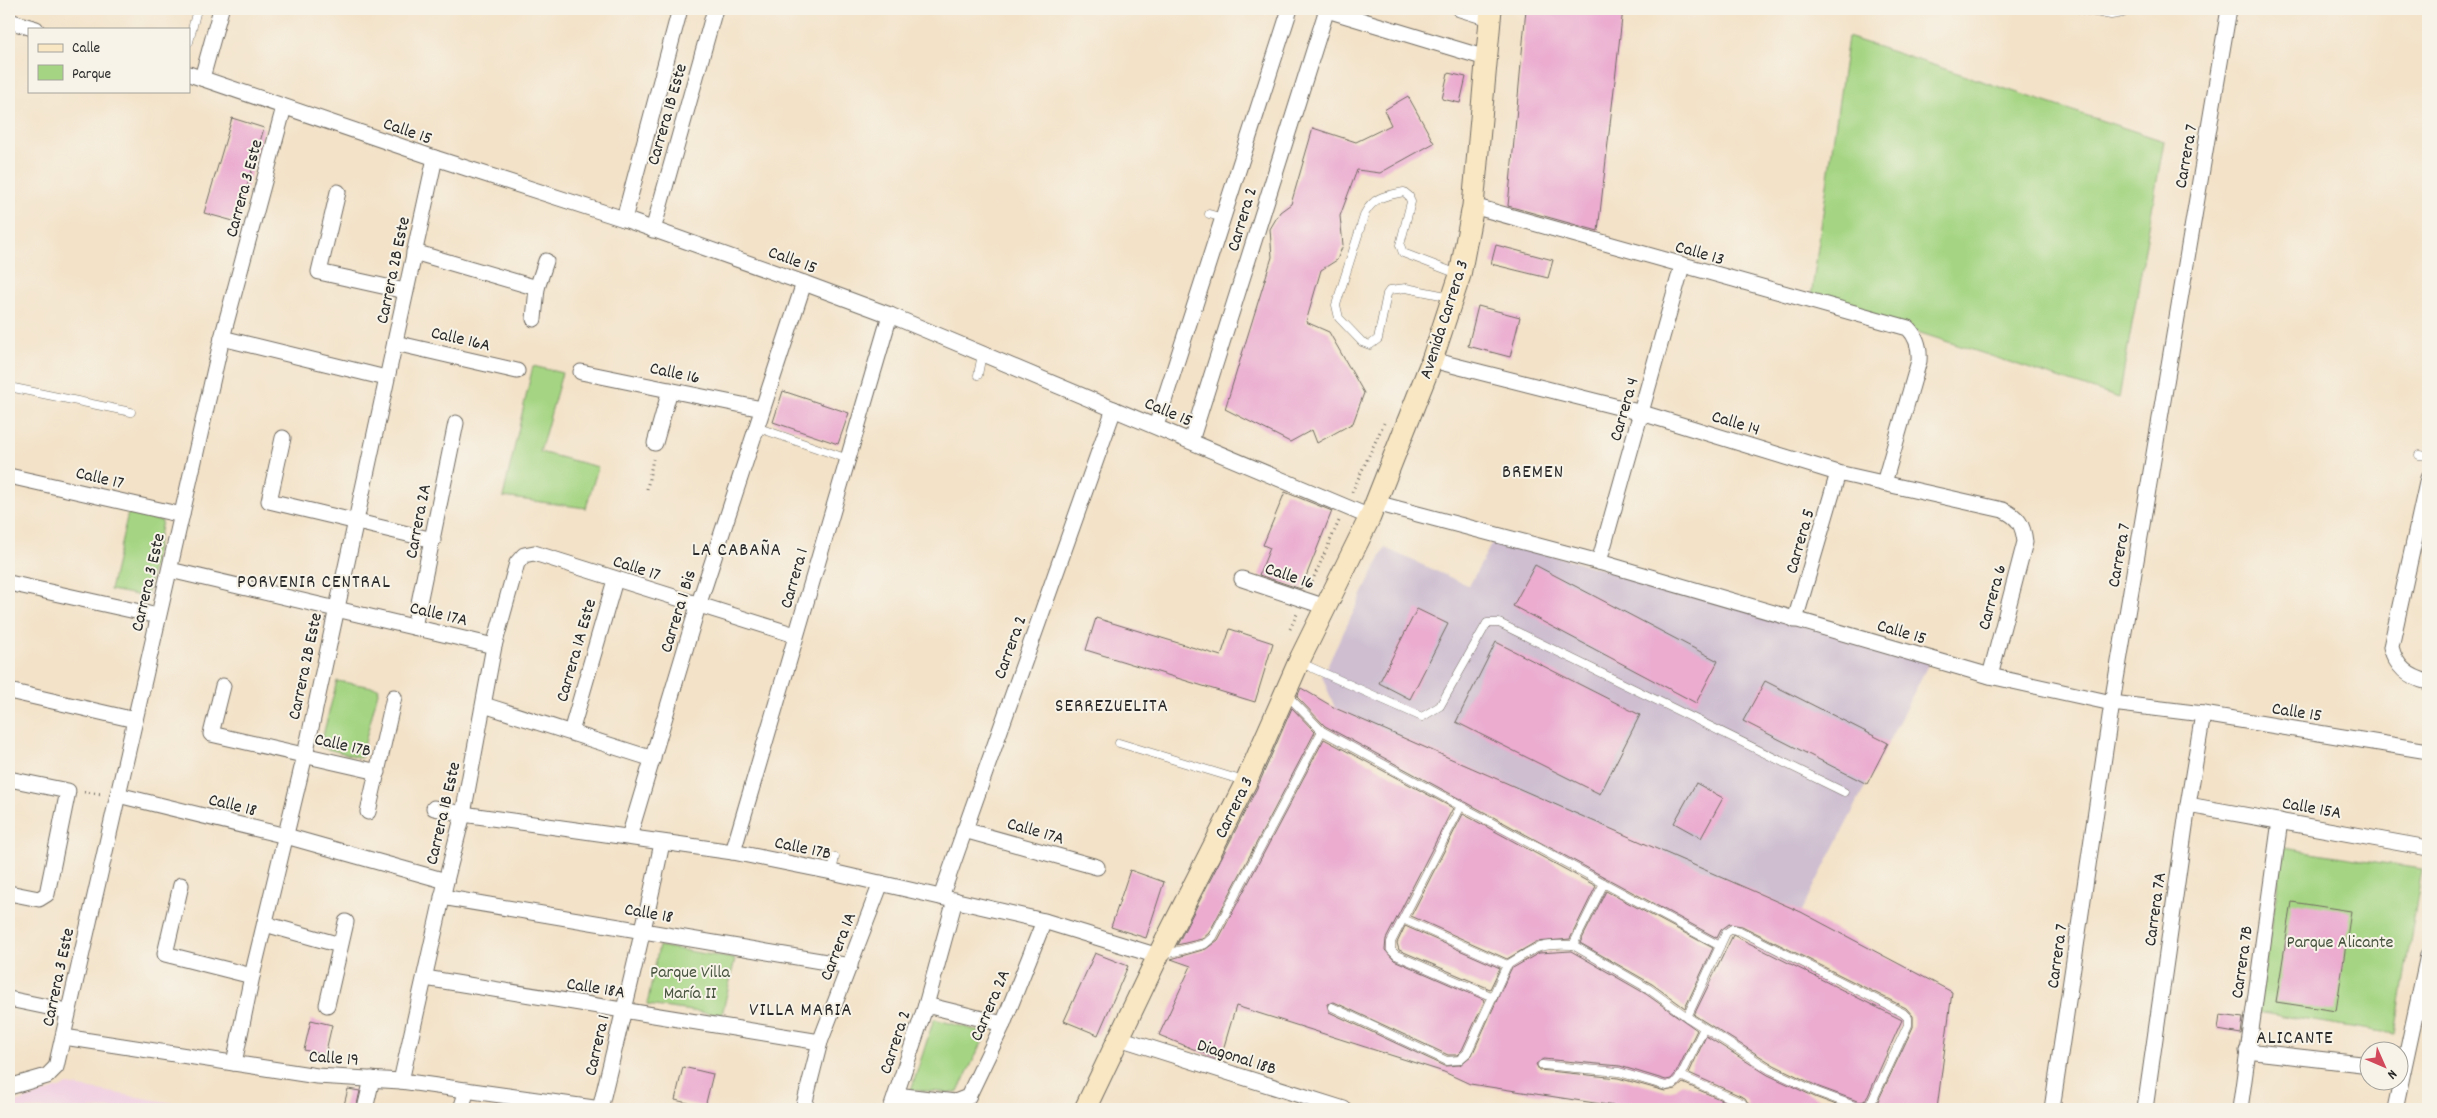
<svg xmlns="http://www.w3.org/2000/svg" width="2437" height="1118" font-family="Dekko,sans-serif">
<rect width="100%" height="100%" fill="#f7f3e8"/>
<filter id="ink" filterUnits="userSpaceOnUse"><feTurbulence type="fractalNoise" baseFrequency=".02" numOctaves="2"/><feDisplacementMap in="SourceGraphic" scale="10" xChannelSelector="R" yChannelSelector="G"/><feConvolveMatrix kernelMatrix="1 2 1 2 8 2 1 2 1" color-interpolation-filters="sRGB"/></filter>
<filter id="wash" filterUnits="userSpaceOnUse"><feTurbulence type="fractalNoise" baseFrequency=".0096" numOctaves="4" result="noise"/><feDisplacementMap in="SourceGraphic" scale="20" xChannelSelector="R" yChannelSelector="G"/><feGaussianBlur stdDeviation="1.12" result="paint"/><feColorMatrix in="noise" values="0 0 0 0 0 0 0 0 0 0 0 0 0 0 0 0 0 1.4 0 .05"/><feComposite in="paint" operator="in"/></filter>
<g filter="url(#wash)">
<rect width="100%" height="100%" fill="#f3e2c8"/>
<polygon fill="#f1d0e2" points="68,1085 208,1109 9,1109 9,1105"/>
<polygon fill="#cebed0" points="1494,539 1930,661 1801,912 1335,708 1322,676 1385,548 1469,586"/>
<g fill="#a5d583" stroke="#688057">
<polygon points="1848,37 2164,141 2119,398 1811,297"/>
<polygon points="533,366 562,373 540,452 598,467 586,508 503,497"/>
<polygon points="128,513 162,521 147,597 110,590"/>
<polygon points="337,681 379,688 361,758 320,747"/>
<polygon points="2284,848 2422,869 2395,1034 2257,1012"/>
<polygon points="659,946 735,959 722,1015 647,1005"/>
<polygon points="934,1019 987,1033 957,1093 911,1090"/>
</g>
<g id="blocks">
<g fill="#ebacd0">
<polygon points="1526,9 1623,9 1598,231 1508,206"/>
<polygon points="1448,73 1466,77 1460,103 1442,99"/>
<polygon points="1408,96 1434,143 1380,173 1357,170 1340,216 1343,245 1337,260 1321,270 1306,322 1329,332 1364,393 1353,423 1317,443 1312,430 1290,442 1225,409 1272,257 1270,229 1280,212 1291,204 1313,128 1356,142 1391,125 1384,110"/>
<polygon points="232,118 264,128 237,222 204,213"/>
<polygon points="1496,245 1553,260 1548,278 1491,264"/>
<polygon points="1478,306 1520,317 1510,357 1468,346"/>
<polygon points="783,391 849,413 838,444 773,422"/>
<polygon points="1285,492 1332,511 1301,589 1259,575 1270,548 1263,545"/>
<polygon points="1535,565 1718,661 1696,703 1513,606"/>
<polygon points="1417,609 1448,624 1410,699 1379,683"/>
<polygon points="1096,618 1221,656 1230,629 1273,643 1255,702 1086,650"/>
<polygon points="1496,642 1640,715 1600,794 1456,722"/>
<polygon points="1765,681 1888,743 1867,784 1743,721"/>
<polygon points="1301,688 1335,708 1801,912 1952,992 1937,1109 1872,1109 1878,1101 1913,1027 1913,1016 1906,1008 1742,926 1729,924 1721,930 1717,938 1325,726 1297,697"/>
<polygon points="1292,708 1315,732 1209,933 1202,939 1177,945 1257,788"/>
<polygon points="1324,739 1453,808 1386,939 1385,950 1394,960 1485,1000 1462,1050 1457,1055 1448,1055 1334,1002 1327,1004 1329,1012 1445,1066 1460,1065 1472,1055 1511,969 1539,953 1571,951 1646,994 1697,1030 1676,1073 1671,1079 1666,1080 1620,1066 1543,1059 1536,1064 1539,1070 1618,1078 1665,1091 1676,1089 1683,1083 1740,1108 1745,1108 1748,1103 1745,1098 1689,1073 1706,1036 1768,1075 1815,1097 1847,1109 1634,1109 1470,1084 1444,1072 1236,1006 1220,1060 1159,1035 1191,966 1171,959 1206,949 1218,940"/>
<polygon points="1696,783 1723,798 1701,838 1674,823"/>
<polygon points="1463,814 1596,886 1570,939 1536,942 1507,959 1411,916"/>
<polygon points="1130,870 1164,882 1146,938 1111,927"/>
<polygon points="1606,891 1713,948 1685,1008 1652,984 1580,943"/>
<polygon points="2292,902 2351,911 2336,1011 2276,1002"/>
<polygon points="1405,926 1500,968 1490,989 1399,950 1397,943"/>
<polygon points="1733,935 1902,1020 1868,1096 1864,1101 1860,1102 1819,1087 1774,1065 1694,1015"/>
<polygon points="1095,953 1128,966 1098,1035 1064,1021"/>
<polygon points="2220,1015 2243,1018 2241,1034 2218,1030"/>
<polygon points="311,1020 332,1025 325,1055 304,1050"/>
<polygon points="683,1067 713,1074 705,1107 675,1100"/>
<polygon points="348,1089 360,1091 356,1109 343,1109"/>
</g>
</g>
</g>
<g filter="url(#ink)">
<use href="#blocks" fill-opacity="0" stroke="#716b62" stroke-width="1"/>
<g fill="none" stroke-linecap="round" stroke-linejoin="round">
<g stroke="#716b62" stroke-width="9">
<g id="service">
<polyline points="2080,9 2111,15 2123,13 2125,9"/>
<polyline points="189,42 197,9"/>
<polyline points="1209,214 1223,218"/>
<path d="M1451,297L1406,288L1390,290L1387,294L1378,339L1370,345L1362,342L1339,318L1336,305L1365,213C1375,196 1385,196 1404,192L1409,196L1411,202L1400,245L1403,253L1458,274"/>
<polyline points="978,375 982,354"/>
<polyline points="9,387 131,412"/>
<polyline points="756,427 848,459"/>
<polyline points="2419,455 2428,456"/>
<polyline points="1299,662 1422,717 1440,706 1487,623 1499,623 1844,792"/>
<polyline points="1287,695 1322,731 1720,946 1726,933 1732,929 1740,931 1903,1013 1908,1018 1908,1025 1873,1099 1867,1106 1860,1108 1817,1092 1771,1070 1687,1017 1649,989 1573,945 1604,883"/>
<polyline points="1119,743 1244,781"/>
<polyline points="1461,806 1391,942 1391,950 1396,955 1493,997"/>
<polyline points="832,872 835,857"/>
<polyline points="1162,955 1205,944 1213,937 1322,731"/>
<path d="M1507,965C1535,948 1538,943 1573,945"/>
<polyline points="1332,1007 1447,1061 1459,1060 1467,1053 1507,965 1403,919"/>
<polyline points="1687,1017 1720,946"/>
<polyline points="1542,1065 1619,1072 1666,1086 1674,1084 1681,1076 1704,1028"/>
<polyline points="1681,1076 1742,1103"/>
</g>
</g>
<g stroke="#716b62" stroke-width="17">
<g id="minor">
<polyline points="1324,9 1486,58"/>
<polyline points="1460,9 1489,18"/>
<polyline points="9,21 36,29"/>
<polyline points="189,74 435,158 624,219 804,283 890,315 1370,517"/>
<polyline points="202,78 221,9"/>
<polyline points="338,192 319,272 405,291"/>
<path d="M1473,206L1908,328C1917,337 1920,348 1919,361L1884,483"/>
<polyline points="624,219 680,9"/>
<polyline points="653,230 715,9"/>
<polyline points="414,252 537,288"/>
<polyline points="534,319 537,288 546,261"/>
<polyline points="222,338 386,378"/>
<polyline points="395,343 517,371"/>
<path d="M1432,360L1642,413L1838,473L2003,510C2018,517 2023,524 2025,542L1990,676"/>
<polyline points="581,372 762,409"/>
<polyline points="1156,426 1290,9"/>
<polyline points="283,438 269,501 433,540"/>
<polyline points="1191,441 1327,9"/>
<polyline points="655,443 670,390"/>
<polyline points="9,476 182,515"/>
<path d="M2428,478L2391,647C2396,667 2408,677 2428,682"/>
<polyline points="1376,503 1599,562 1990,676 2112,703 2203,714 2428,751"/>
<polyline points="1599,562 1682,266"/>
<polyline points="170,570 494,646"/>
<polyline points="1242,579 1326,607"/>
<polyline points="9,583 158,616"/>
<polyline points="1795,620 1838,473"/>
<polyline points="414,627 456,423"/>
<polyline points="223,686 211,734 378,772"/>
<polyline points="9,691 135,720"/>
<polyline points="484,705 653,759"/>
<polyline points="571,732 615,580"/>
<polyline points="9,779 68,791 47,894 39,899 9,893"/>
<polyline points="118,795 286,836 446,881"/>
<polyline points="2188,805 2428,848"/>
<polyline points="434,808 463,814 733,852 832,872 1044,921 1158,956"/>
<polyline points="368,812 394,697"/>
<polyline points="964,830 1097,867"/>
<polyline points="629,837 698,606 804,283"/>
<polyline points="733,852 890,315"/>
<polyline points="181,885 165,954 252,976"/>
<polyline points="442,897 850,966"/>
<polyline points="941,897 1114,409"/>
<polyline points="265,924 340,945"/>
<polyline points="425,978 820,1042"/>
<polyline points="9,999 67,1011"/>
<polyline points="327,1005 346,922"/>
<polyline points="926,1005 1003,1024"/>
<polyline points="64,1037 317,1076 401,1081 601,1109"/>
<polyline points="1119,1038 1344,1109"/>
<polyline points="2247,1051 2370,1065"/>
<polyline points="234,1063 252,976 305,755 435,158"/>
<polyline points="401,1081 446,881 463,814 494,646 517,563 524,555 534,553 795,635"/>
<polyline points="9,1087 47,1076 56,1067 222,338 284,107"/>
<polyline points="896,1095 955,1102 968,1097 1003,1024 1044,921"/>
<polyline points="365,1109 372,1079"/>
<polyline points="461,1109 467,1090"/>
<path d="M600,1109C621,1020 644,932 662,843"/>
<polyline points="803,1109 820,1042 881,883"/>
<polyline points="891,1109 926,1005 955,900"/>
<polyline points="2052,1109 2112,703 2229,9"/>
<polyline points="2145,1109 2188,805 2203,714"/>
<polyline points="2240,1109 2280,821"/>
<polyline points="2395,1109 2428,955"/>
</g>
</g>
<g stroke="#716b62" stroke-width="23">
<polyline id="secondary" points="1085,1109 1158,956 1246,782 1301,657 1370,517 1432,360 1460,275 1473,206 1491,9"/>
</g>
<g stroke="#716b62" stroke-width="3" stroke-dasharray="1 4" stroke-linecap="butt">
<polyline points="647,489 653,459"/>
<polyline points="1352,492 1385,421"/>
<polyline points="1310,586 1339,521"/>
<polyline points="1290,629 1297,614"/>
<polyline points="84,792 103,794"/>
</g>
<use href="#service" stroke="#fff" stroke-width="8"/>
<use href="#minor" stroke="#fff" stroke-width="15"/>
<use href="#secondary" stroke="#f9e7c3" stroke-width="21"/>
</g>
</g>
<g text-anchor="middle" stroke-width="4" stroke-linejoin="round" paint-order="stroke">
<g font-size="18" fill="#2b2b2b" stroke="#f7f3e8">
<text transform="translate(666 114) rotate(-74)" y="6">Carrera 1B Este</text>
<text transform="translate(408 130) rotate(19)" y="6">Calle 15</text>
<text transform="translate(2185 156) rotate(-80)" y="6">Carrera 7</text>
<text transform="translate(243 188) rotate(-75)" y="6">Carrera 3 Este</text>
<text transform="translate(1241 219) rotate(-73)" y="6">Carrera 2</text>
<text transform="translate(1700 252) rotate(16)" y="6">Calle 13</text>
<text transform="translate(793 259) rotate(20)" y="6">Calle 15</text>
<text transform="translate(392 270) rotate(-78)" y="6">Carrera 2B Este</text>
<text transform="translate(1443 319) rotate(-72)" y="6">Avenida Carrera 3</text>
<text transform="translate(461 338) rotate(13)" y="6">Calle 16A</text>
<text transform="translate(675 372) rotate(12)" y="6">Calle 16</text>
<text transform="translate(1623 409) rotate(-74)" y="6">Carrera 4</text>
<text transform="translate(1169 411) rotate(23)" y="6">Calle 15</text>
<text transform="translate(1736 422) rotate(17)" y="6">Calle 14</text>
<text transform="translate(100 477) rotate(13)" y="6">Calle 17</text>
<text transform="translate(417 521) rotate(-79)" y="6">Carrera 2A</text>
<text transform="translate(1799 541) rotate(-74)" y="6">Carrera 5</text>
<text transform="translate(2118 555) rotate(-80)" y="6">Carrera 7</text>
<text transform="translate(637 567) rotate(18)" y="6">Calle 17</text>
<text transform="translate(1290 575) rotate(19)" y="6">Calle 16</text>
<text transform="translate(793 578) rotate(-74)" y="6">Carrera 1</text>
<text transform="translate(147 582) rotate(-77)" y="6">Carrera 3 Este</text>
<text transform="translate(1991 597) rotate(-75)" y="6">Carrera 6</text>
<text transform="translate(677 611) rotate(-73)" y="6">Carrera 1 Bis</text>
<text transform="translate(439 613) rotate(13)" y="6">Calle 17A</text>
<text transform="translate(1902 631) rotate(16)" y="6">Calle 15</text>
<text transform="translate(1009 647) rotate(-70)" y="6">Carrera 2</text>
<text transform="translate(575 650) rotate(-74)" y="6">Carrera 1A Este</text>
<text transform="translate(304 666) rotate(-78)" y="6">Carrera 2B Este</text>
<text transform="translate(2297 711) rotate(9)" y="6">Calle 15</text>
<text transform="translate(343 744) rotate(13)" y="6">Calle 17B</text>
<text transform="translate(233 804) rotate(14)" y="6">Calle 18</text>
<text transform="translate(1233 807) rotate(-64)" y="6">Carrera 3</text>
<text transform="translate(2312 807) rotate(10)" y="6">Calle 15A</text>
<text transform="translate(442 813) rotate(-77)" y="6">Carrera 1B Este</text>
<text transform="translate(1036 830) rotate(16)" y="6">Calle 17A</text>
<text transform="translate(803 847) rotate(12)" y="6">Calle 17B</text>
<text transform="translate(2154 909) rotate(-82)" y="6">Carrera 7A</text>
<text transform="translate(649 912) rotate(10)" y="6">Calle 18</text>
<text transform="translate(837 946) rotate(-69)" y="6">Carrera 1A</text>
<text transform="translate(2056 956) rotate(-82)" y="6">Carrera 7</text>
<text transform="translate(2241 962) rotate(-82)" y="6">Carrera 7B</text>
<text transform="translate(57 977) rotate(-78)" y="6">Carrera 3 Este</text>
<text transform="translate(596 987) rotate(9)" y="6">Calle 18A</text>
<text transform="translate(989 1005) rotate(-67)" y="6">Carrera 2A</text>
<text transform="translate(894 1042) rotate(-72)" y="6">Carrera 2</text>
<text transform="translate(596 1045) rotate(-77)" y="6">Carrera 1</text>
<text transform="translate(1237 1056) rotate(18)" y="6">Diagonal 18B</text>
<text transform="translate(334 1057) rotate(4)" y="6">Calle 19</text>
</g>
<g font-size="18" fill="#4a5641" stroke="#f7f3e8">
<text x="2340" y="947">Parque Alicante</text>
<text x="690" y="977">Parque Villa<tspan x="690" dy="21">María II</tspan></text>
</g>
<g font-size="19" letter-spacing="1" fill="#2b2b2b" stroke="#f7f3e8">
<text x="1533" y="477">BREMEN</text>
<text x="737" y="555">LA CABAÑA</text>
<text x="314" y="587">PORVENIR CENTRAL</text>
<text x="1112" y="711">SERREZUELITA</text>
<text x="801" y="1015">VILLA MARIA</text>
<text x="2295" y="1043">ALICANTE</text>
</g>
</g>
<rect width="2437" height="1118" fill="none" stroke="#f7f3e8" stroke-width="30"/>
<rect x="28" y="28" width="162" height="65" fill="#f7f3e8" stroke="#a5a39c"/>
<rect x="38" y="44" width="25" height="8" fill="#f9e7c3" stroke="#a5a39c"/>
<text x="72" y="52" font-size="15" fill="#2b2b2b">Calle</text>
<rect x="38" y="65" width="25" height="15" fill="#a5d583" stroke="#a5a39c"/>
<text x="72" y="78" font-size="15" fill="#2b2b2b">Parque</text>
<g transform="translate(2384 1066) rotate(135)"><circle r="24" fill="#f7f3e8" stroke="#a5a39c"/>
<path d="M0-4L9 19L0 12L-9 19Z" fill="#d1495b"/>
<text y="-8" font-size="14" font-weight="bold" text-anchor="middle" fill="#2b2b2b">N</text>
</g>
</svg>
